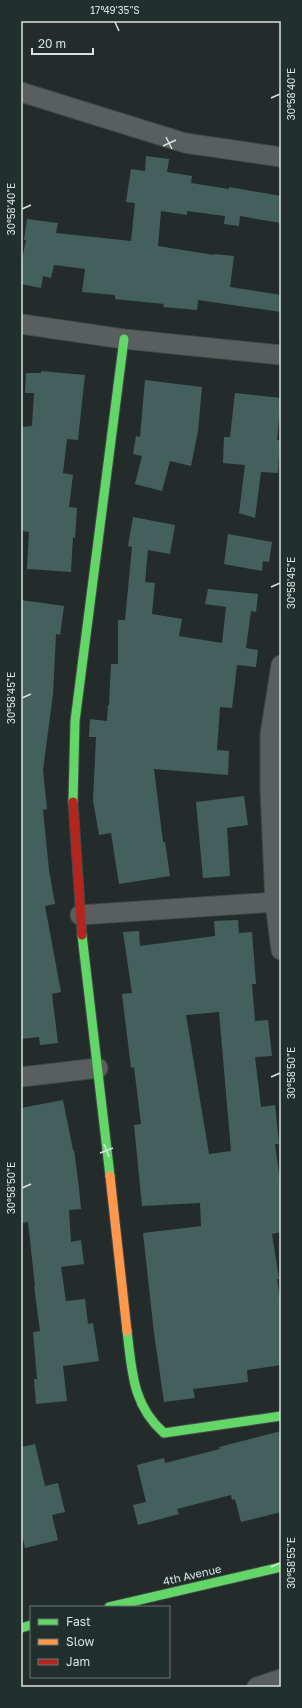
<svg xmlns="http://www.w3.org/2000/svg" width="302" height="1708" font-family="'Golos Text',sans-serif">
<rect width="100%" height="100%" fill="#242c2b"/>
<g fill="#44605d" fill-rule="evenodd">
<polygon points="146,156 169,159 167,172 192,176 191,183 229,189 229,187 281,196 281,223 240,216 239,226 224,224 225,216 187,211 187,215 161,211 158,246 214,255 214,254 234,256 230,287 281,295 281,312 198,300 197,310 163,307 164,304 115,299 115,295 82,292 85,269 54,265 51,278 43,276 41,288 21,284 21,264 26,240 24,240 27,219 58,223 56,233 131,241 135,203 126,202 131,169 145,171"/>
<polygon points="41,371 85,375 78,440 67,439 63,473 73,475 69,507 77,508 75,538 73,537 71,572 27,569 29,532 21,531 21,427 32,426 34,393 25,393 26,373 41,373"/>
<polygon points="145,380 202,387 198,431 191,466 170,461 162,491 135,484 142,456 133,454 136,436 140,437"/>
<polygon points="235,393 281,398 277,440 280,440 278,473 261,472 255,518 239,513 245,465 223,463 224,437 230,437"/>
<polygon points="133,517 175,525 170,554 148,550 145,582 155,583 152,614 182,619 179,636 222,643 226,607 205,604 208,589 258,594 256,612 251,611 246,648 258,650 256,667 237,665 232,708 220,707 217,750 229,751 228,775 154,769 163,842 165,842 170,876 119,884 111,833 99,835 93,800 96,737 89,737 90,719 107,721 108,705 109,705 111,664 118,664 118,620 125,620 132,547 128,546"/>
<polygon points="228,534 272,542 269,562 263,561 262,571 224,564"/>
<polygon points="21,600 64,606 60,635 56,634 53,694 43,770 47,809 43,810 49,870 55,904 45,906 61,992 52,994 58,1043 40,1045 39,1037 21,1039"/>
<polygon points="244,796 248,825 227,828 230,876 203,878 196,802"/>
<path d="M238,920L239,933L252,932L256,984H252L255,1021L268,1020L272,1056L255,1057L261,1107L275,1105L279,1144H275L281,1189V1232L272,1234L279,1279H277L281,1307V1365L247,1370L248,1382L193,1389L195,1398L164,1402L154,1333L143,1233L201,1226L200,1203L142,1206L134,1125L141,1124L134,1067L131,1068L122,994L132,993L123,932L139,931L140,946L215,936L214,921ZM219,1012L231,1151L209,1154L186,1015Z"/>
<polygon points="63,1100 73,1150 74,1150 79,1188 81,1209 69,1210 71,1242 81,1240 84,1264 61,1267 66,1301 85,1299 88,1324 93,1323 99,1361 63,1366 67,1401 36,1404 34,1379 37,1379 33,1332 40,1331 34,1286 35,1286 28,1222 21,1223 21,1108"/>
<polygon points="281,1431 281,1512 241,1522 235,1499 232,1500 231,1495 177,1509 179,1514 138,1525 133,1505 146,1502 137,1465 164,1458 165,1463 220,1449 219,1447"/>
<polygon points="35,1444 45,1486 58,1483 65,1512 52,1515 58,1540 25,1548 21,1531 21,1447"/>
</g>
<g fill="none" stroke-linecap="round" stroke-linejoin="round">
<g stroke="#424948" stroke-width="21">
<g id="street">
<polyline points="21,92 185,143 281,157"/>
<polyline points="21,324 124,339 281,355"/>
<polyline points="281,665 270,735 270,788 275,902 281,950"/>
<polyline points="80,915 275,902"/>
<polyline points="21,1077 98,1068"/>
<polyline points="257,1687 281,1679"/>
</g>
</g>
<g stroke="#424948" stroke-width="11">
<g id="fast">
<polyline points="73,802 75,721 124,339"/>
<polyline points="82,935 110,1176"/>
<path d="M127,1331C132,1370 132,1405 164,1433L281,1416"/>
<polyline points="109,1607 281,1567"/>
<polyline points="21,1628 31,1625"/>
</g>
</g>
<g stroke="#424948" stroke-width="11">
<polyline id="slow" points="110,1176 127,1331"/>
</g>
<g stroke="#424948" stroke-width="11">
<polyline id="jam" points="73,802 82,935"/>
</g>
<use href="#street" stroke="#595f5e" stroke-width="19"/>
<use href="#fast" stroke="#63d668" stroke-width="9"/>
<use href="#slow" stroke="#ff974d" stroke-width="9"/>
<use href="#jam" stroke="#b3261e" stroke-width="9"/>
</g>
<path fill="none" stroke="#d9e2e0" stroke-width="1.5" d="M115,22L119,31M271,98L280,94M166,137L172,149M163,146L176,140M22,209L31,205M271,587L280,583M22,698L31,694M271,1077L280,1073M104,1144L109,1157M100,1153L113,1148M22,1188L31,1184M271,1567L280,1563"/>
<g text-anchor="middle" stroke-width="4" stroke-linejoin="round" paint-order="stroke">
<g font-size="11" fill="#d9e2e0" stroke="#212f2d">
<text transform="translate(192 1575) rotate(-13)" y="4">4th Avenue</text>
</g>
</g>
<rect width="302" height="1708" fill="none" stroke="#212f2d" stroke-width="44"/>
<rect x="30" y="1606" width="140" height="72" fill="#212f2d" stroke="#6b7775"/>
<rect x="38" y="1619" width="20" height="6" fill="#63d668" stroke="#6b7775"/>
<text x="66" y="1626" font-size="12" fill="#d9e2e0">Fast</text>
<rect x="38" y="1639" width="20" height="6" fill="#ff974d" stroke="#6b7775"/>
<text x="66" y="1646" font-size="12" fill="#d9e2e0">Slow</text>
<rect x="38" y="1659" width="20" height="6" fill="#b3261e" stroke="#6b7775"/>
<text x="66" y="1666" font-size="12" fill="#d9e2e0">Jam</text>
<path d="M32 48v6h61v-6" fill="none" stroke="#d9e2e0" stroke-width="2"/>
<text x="38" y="48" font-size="12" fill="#d9e2e0" stroke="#212f2d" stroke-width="3" paint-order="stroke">20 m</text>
<rect x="22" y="22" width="258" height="1664" fill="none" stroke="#d9e2e0" stroke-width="1.5"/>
<g font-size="10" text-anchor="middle" fill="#d9e2e0">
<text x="115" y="14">17°49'35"S</text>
<text transform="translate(291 94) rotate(-90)" y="4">30°58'40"E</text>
<text transform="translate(11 209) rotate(-90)" y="4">30°58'40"E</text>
<text transform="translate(291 583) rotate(-90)" y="4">30°58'45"E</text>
<text transform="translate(11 698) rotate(-90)" y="4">30°58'45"E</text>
<text transform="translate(291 1073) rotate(-90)" y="4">30°58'50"E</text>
<text transform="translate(11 1188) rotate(-90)" y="4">30°58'50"E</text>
<text transform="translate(291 1563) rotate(-90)" y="4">30°58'55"E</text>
</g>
</svg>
